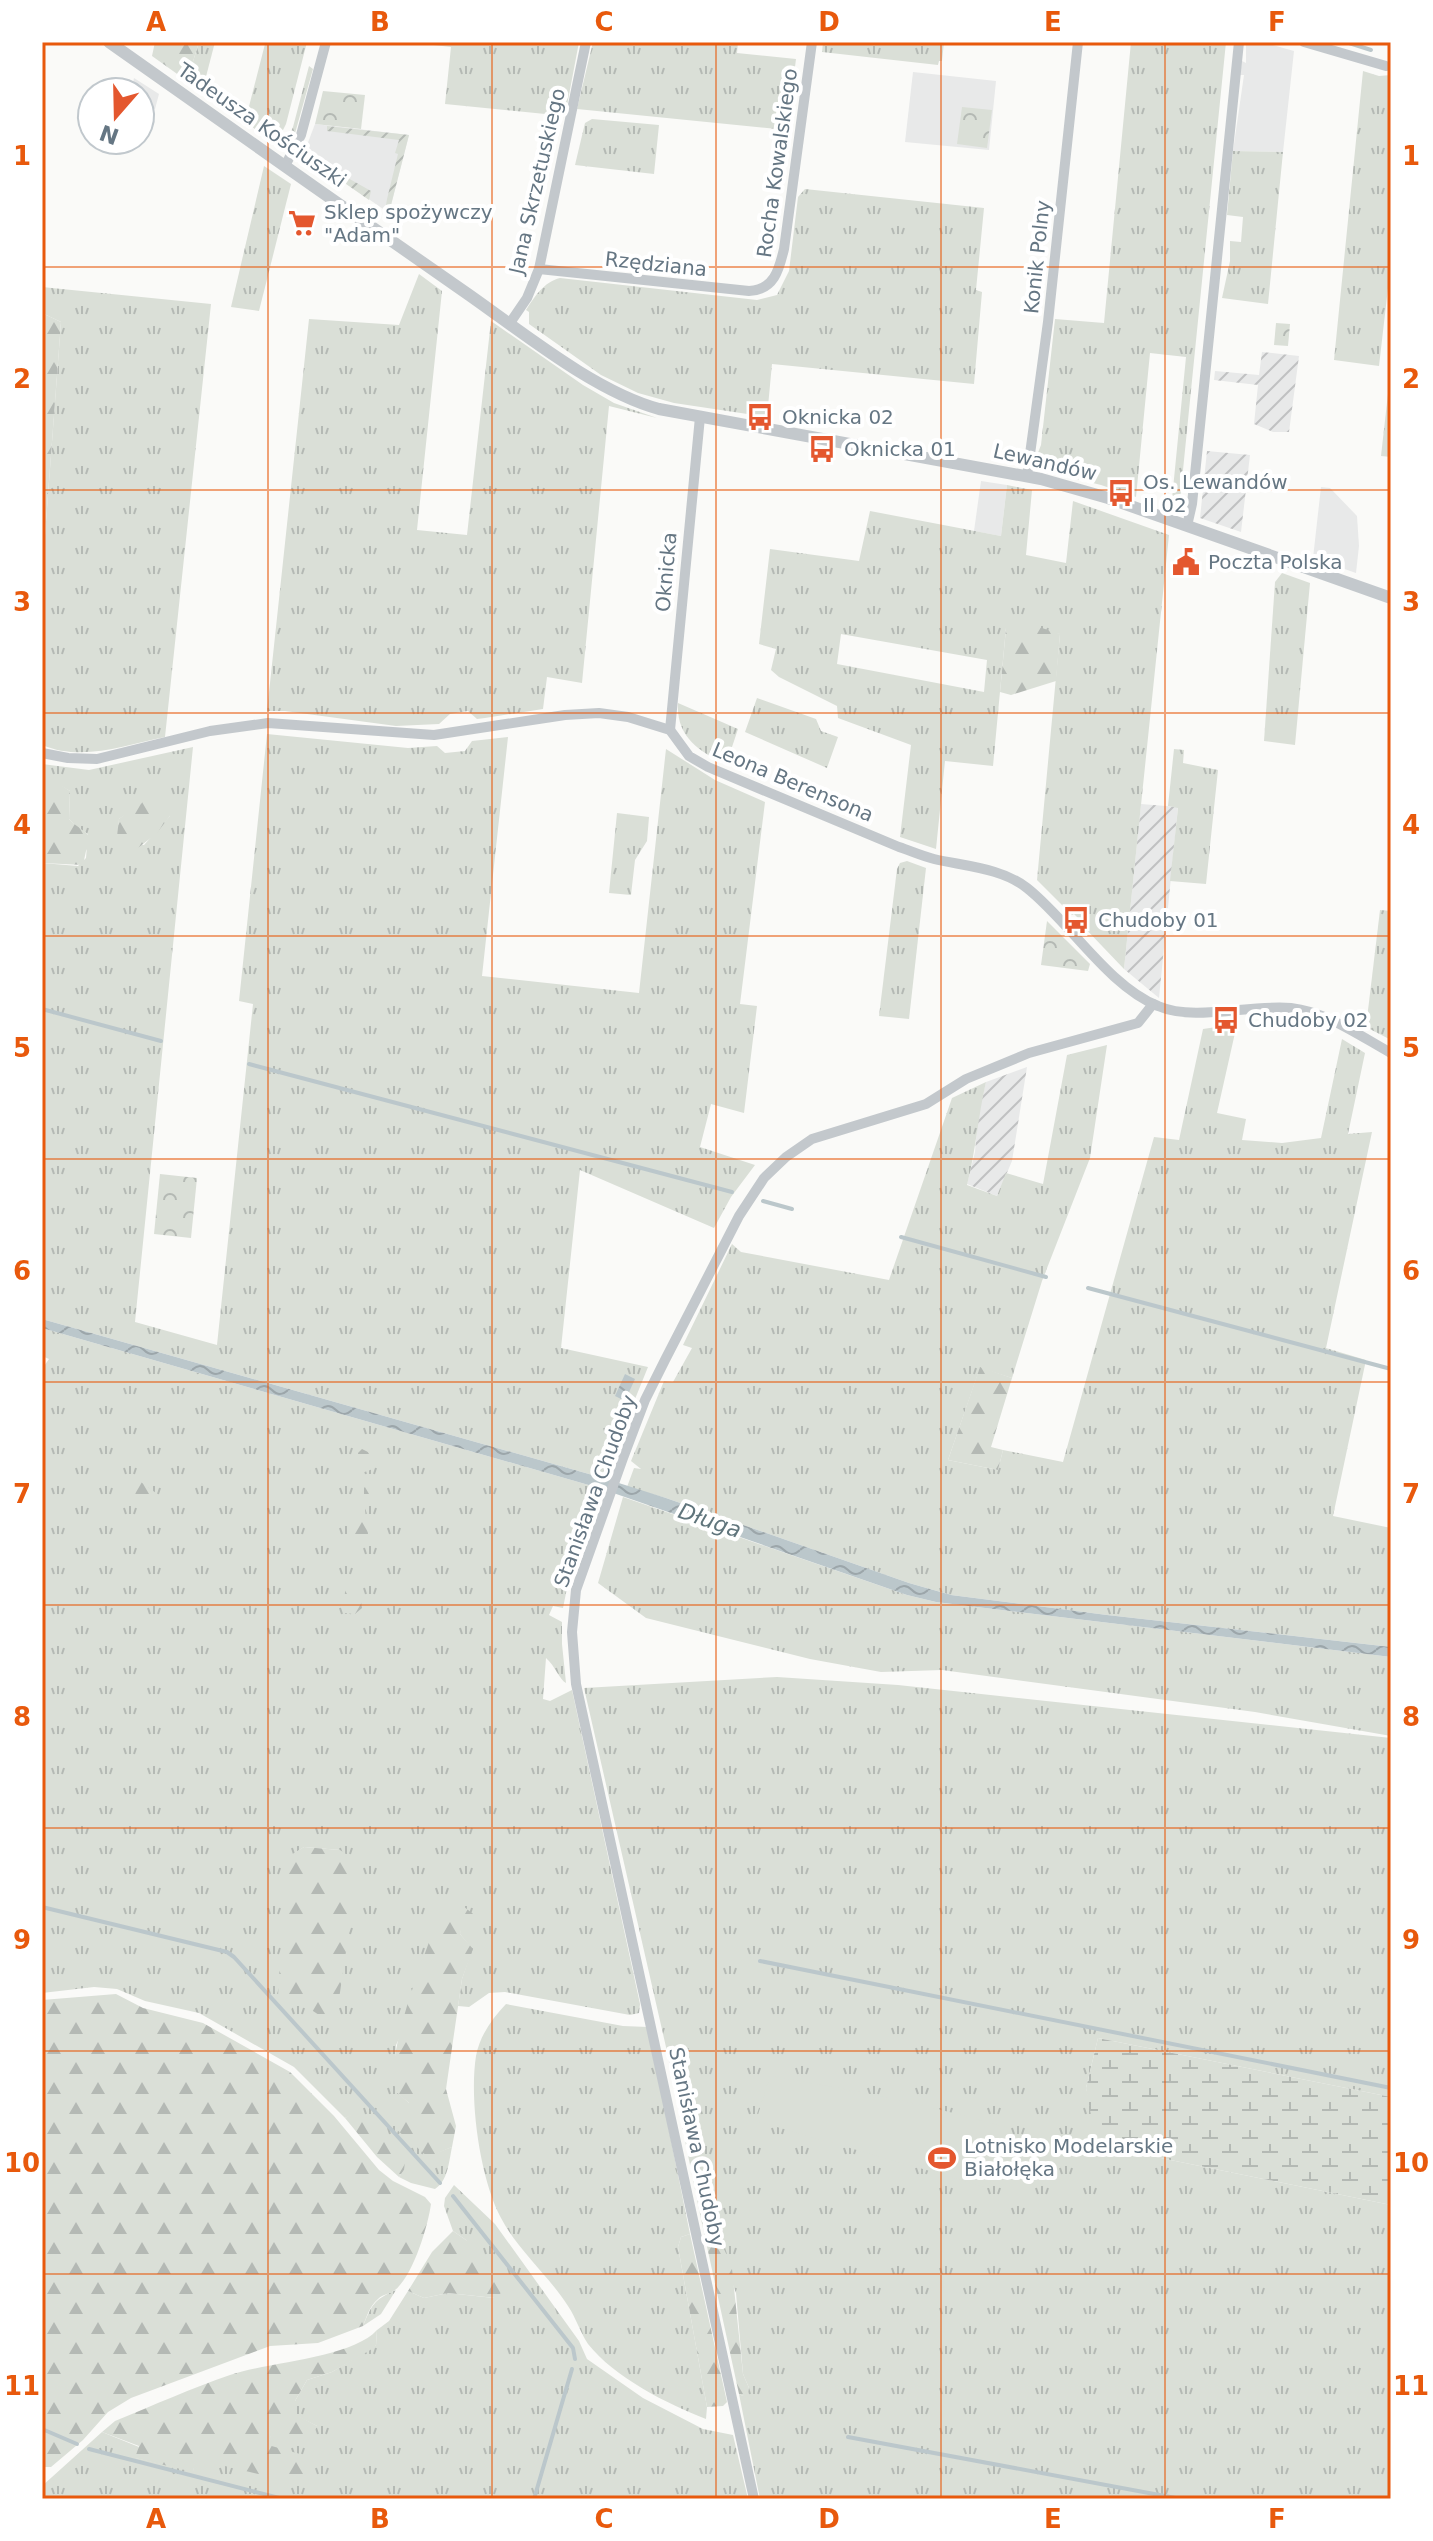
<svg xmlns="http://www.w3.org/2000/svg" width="1433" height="2541" font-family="'DejaVu Sans',sans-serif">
<defs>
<pattern id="industrial-furrows" width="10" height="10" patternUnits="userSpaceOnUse" patternTransform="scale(2)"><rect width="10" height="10" fill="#e8e9e9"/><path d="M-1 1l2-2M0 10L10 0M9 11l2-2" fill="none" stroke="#c0c1c2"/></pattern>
<pattern id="grass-tufts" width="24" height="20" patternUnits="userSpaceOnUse" patternTransform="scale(2)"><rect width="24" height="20" fill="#dadfd7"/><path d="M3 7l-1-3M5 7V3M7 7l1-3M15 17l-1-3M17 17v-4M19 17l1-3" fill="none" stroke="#b4b9b4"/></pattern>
<pattern id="forest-firs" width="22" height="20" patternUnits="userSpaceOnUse" patternTransform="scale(2)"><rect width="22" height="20" fill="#dadfd7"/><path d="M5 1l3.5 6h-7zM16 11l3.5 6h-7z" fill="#b4b9b4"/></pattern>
<pattern id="wetland-marsh" width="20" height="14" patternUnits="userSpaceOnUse" patternTransform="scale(2)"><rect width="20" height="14" fill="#dadfd7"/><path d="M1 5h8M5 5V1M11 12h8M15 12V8" fill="none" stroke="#b4b9b4"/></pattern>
<pattern id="park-crowns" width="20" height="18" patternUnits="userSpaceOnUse" patternTransform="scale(2)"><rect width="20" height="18" fill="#dadfd7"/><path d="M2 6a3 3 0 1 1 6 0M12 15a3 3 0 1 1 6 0" fill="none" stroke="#b4b9b4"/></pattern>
<pattern id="garden-furrows" width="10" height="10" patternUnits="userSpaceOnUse" patternTransform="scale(2)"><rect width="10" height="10" fill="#dadfd7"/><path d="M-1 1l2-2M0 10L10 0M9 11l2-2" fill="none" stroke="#b4b9b4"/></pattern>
<pattern id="water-waves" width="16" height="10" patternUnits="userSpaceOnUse" patternTransform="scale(2)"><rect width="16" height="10" fill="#bbc7cb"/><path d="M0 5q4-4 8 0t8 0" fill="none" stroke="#9ca6aa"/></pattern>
</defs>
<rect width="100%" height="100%" fill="#fafaf8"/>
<g fill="#e8e9e9">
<polygon points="1246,42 1262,42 1294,51 1283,152 1233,151 1244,75 1240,75 1242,61 1246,63"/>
<polygon points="913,72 996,81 989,150 905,142"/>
<polygon points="134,78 159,94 155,109 140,106 140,92 131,92"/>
<polygon points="315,124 409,135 389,213 306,156 304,153"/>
<polygon points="981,481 1007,485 1001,536 974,531"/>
<polygon points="1321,487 1330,488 1357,516 1359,546 1356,573 1313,558"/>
</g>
<g fill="url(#industrial-furrows)">
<polygon points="1262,352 1299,356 1289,432 1273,432 1254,424 1258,385 1214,380 1215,371 1259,375"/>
<polygon points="1207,451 1250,455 1241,532 1200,518"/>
<polygon points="1141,804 1178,807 1159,998 1124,969"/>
<polygon points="1027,1067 1012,1161 997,1196 967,1184 975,1152 978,1114 986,1082"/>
</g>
<g fill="url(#grass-tufts)" fill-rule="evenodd">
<polygon points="199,42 215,42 202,92 187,81"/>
<polygon points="257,42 307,42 286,124 278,140 273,142 245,122 265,44"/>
<polygon points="408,42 579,42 565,116 445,104 451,47"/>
<polygon points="593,42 738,42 737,53 796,59 787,130 577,109"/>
<polygon points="823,42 944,42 942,61 939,61 938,65 822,52"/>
<polygon points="1131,42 1226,42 1179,510 1171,509 1186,357 1150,353 1136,497 1101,485 1032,468 1041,445 1055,319 1104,323"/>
<polygon points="309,66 313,69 292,144 287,141 293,127"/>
<polygon points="1363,71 1379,76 1391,75 1391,262 1379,366 1334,360"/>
<polygon points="592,119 659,125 654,174 575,165 585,123"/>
<polygon points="1233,151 1283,152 1268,304 1222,298 1230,261 1230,241 1241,242 1243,217 1227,215"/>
<polygon points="264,166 291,184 259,311 231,307"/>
<path d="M805,189L984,208L976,290L982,292L974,384L772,364L767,417L674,403L638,393L601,375L529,324V312L526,310C535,296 544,282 560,278L757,300L777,295L789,271L798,197Z"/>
<polygon points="419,274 442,291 417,530 467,535 491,321 583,385 614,403 657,418 609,406 582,683 547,677 543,709 485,718 477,719 468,711 450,714 439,724 396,726 285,711 267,711 309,319 399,325"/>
<path d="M42,287L211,304L165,737C124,745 83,762 42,745V575L61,322L42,313Z"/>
<polygon points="1391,367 1391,457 1381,456"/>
<path d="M1007,485L1032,490L1026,555L1066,563L1073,501L1169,535L1124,969L1081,924L1082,922L1074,914L1072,915L1037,880L1060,634L1006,628L993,766L945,761L936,849L900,837L911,745L838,718L837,706L779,677L771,670L776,649L759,644L770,549L859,561L870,511L1001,536ZM841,634L987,660L984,692L837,664Z"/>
<polygon points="1282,573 1310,583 1295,745 1264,741 1275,582"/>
<polygon points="757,698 816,719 821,731 838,737 827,768 745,732"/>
<path d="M678,703L738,729L726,765C699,751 676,737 678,703Z"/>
<path d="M267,734L408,748L437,746L445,753L465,751L472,741L508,737L482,976L639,993L666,749L715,780L765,802L740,1004L757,1006L744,1113L711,1104L700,1147L755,1165L731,1197L714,1228L580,1170L561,1348L648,1367L603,1478L42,1319V863L78,866L86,858L88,834L78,828L69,819L70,791L42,775V764L89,770L193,747L135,1322L217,1345L253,1004L239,1001ZM141,804L170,816L144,845H117L119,819Z"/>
<polygon points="1174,749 1184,750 1183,763 1218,770 1206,884 1170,881 1178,808 1168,806"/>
<polygon points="617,813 649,817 647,841 635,860 631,895 609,893"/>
<polygon points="907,861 926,868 909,1019 879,1016 897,869 900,863"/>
<polygon points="1380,910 1391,911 1391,1040 1366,1027"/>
<path d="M1237,1024L1217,1113L1246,1119L1242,1140L1282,1143L1321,1138L1342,1039L1365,1053L1348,1134L1372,1132L1326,1348L1366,1360L1333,1516L1391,1528V1647L1107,1615L951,1595L909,1583L666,1498L627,1487L634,1468L641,1469L631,1461L664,1381L673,1382L692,1348L683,1345L732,1244L741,1252L889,1280L952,1098L986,1082C978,1116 976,1150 967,1185L997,1196L1006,1173L1043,1184L1067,1055L1107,1045L1090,1158L1042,1281L1012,1378L980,1368L948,1460L998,1470L1003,1450L1063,1462L1154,1137L1179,1140L1203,1029Z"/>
<path d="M42,1328L599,1488L571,1568L563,1608L553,1606L549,1615L562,1622V1644L566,1683C560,1680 555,1666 546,1658L543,1699L550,1701L572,1690L640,2004L639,2013L630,2015L505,1992L489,1993L469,2007L458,2006L462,1979L472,1949L460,1934L463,1906L396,2045L394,2078L397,2092L409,2103V2115L428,2156L452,2147C449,2161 448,2181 435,2189L411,2183L399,2177L404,2170L354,2114L345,2118L294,2067L199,2013L145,2001L117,1989L94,1987L42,1993V1369L49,1359L42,1356ZM304,1847L340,1850L291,2009L286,1859Z"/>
<polygon points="623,1497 907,1595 936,1602 1391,1657 1391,1736 1255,1712 942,1670 881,1672 810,1659 646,1618 598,1583"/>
<polygon points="777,1677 898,1685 1391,1738 1391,2097 1098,2038 1086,2088 1102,2146 1391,2205 1391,2499 760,2499 739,2394 743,2396 749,2388 743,2374 736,2293 712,2229 701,2219 666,2047 584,1688"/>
<path d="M506,2004L623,2026L648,2027L690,2234L681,2237L678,2247L707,2407L706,2419C667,2404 614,2377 588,2344C580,2332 576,2318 568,2306C549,2276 517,2249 501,2218C480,2179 469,2100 476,2056C480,2035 492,2019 506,2004Z"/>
<polygon points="454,2185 495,2224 579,2341 587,2359 643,2398 703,2429 733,2435 748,2499 42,2499 42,2486 102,2432 139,2447 136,2458 193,2471 195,2459 267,2445 271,2435 317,2426 295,2415 295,2401 307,2380 332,2372 376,2345 377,2330 389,2321 408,2291 424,2298 448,2293 494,2298 466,2240 453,2231 444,2206 445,2198"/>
<path d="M396,2290L381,2314L363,2326C372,2305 373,2300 396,2290Z"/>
</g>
<g fill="url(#forest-firs)">
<polygon points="155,42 199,42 187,81 152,56"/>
<polygon points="42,313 61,322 42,575"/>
<polygon points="1030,624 1060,634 1056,681 1011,695 1000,692 1006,628"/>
<path d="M44,774L70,791L69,819C76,827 87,831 92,840L86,851L83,865L42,863Z"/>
<polygon points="148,793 166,795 170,816 156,834 130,854 116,845 119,819 130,810 132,805 141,804"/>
<polygon points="980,1367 1012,1378 991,1447 1003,1450 998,1470 948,1460"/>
<polygon points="362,1449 374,1455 373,1469 356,1475 359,1464 358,1453"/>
<polygon points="141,1482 156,1493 154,1502 145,1503 135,1497 136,1483"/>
<polygon points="368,1484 373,1497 365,1510 368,1534 364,1540 353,1543 348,1541 351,1513 364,1495 364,1488"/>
<polygon points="346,1582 354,1595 360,1596 362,1608 355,1614 343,1613"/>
<polygon points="304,1847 340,1850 359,1863 339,1999 328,2021 295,1999 291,2010 278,1996 286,1858"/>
<path d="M445,1899L463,1906L477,1917L473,1927L462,1926L460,1934L473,1949L462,1979L446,2089L456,2126L452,2147L428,2157L396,2129L401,2116L409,2115V2103C405,2099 398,2095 396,2090C382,2055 432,1937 445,1899Z"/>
<path d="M116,1994L143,2008L203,2023L290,2072L334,2116L379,2170L393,2181L425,2197L431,2204C428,2226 413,2276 395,2290C390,2294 383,2294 378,2299C369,2307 367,2316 363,2326L318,2343L270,2346L131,2398L108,2412L83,2440L51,2467H42V2000Z"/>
<polygon points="354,2113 370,2130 384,2132 405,2161 404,2170 399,2177 377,2157 345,2118"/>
<path d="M701,2219C717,2233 726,2250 732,2269L743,2374L749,2388L748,2394L743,2396L739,2394Z"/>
<polygon points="453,2231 466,2240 507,2288 495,2298 448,2293 424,2298 408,2291 432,2252"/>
<polygon points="690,2234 727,2402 723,2406 707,2407 678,2247 681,2237"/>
<path d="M377,2330L376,2345L372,2349L332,2372L307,2380L295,2401V2414L317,2426L311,2439L271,2436L268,2445L318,2459L300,2484L196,2459L193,2472L135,2458L139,2446L102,2432L115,2421C154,2405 192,2388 230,2375C268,2362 352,2358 377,2330Z"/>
</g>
<polygon fill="url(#wetland-marsh)" points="1098,2038 1391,2097 1391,2205 1102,2146 1092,2121 1086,2088"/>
<g fill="url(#park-crowns)">
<polygon points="323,91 365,95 361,129 315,124"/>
<polygon points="962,107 992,110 987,148 957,144"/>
<polygon points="1276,323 1290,324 1288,346 1274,345"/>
<polygon points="1047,921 1090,964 1088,971 1041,965"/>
<polygon points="160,1174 197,1178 191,1238 154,1234"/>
</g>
<g fill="url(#garden-furrows)">
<polygon points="327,126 409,135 391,205 386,205 387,199 398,154 395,153 399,140 327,131"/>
<polygon points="305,154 371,191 369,200 306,156"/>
</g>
<path fill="#dadfd7" d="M770,2076C851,2089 930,2105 1008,2128L989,2188L756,2121Z"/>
<g fill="url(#water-waves)">
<polygon points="42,1319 603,1478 666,1498 909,1583 951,1595 1107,1615 1391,1647 1391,1657 936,1602 907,1595 599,1488 42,1328"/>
<polygon points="625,1374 635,1379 625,1401 615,1396"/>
</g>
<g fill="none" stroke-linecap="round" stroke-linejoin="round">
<g stroke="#bbc7cb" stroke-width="4">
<polyline points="1346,42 1371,50"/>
<polyline points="42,1009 161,1041"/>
<polyline points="249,1064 732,1192"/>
<polyline points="763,1201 792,1209"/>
<polyline points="901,1237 1046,1277"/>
<polyline points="1088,1288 1391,1369"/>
<polyline points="42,1907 227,1952 234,1957 440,2183"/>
<polyline points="760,1961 1391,2088"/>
<polyline points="453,2196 573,2348 575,2359"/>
<polyline points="42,2429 77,2444"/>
<polyline points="848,2437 1181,2499"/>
<polyline points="89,2449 283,2499"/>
<polyline points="534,2499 572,2369"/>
</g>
<g stroke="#c3c8cc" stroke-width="10">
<polyline points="1304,42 1386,66"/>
<polyline points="285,166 301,135 326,42"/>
<path d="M539,269L749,291C774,290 779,270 784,249L812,42"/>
<polyline points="510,323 527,298 539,269 586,42"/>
<polyline points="1027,476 1048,322 1078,42"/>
<polyline points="1187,526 1192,504 1239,42"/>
<polyline points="670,730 700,417"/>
<path d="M42,753L68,758L97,759L210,731L268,723L434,735L565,715L599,713L628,717L670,730L689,756L708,767L899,847C911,851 922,856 934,859C964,866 1002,868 1027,888C1069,921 1108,986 1158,1006C1195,1022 1250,1004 1291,1008C1327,1012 1360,1036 1391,1053"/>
<polyline points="754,2499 576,1684 572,1632 576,1590 623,1458 645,1400 665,1360 739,1216 764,1178 786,1157 812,1139 926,1104 966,1079 1029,1053 1138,1023 1153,1004"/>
</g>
<path stroke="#c3c8cc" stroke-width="12" d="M109,42C226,125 344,208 462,290C520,330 593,391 659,409L1041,479L1108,498L1391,598"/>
</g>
<path fill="none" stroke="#e8590c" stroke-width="2" stroke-opacity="0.55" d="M268,42V2499M492,42V2499M716,42V2499M941,42V2499M1165,42V2499M42,267H1391M42,490H1391M42,713H1391M42,936H1391M42,1159H1391M42,1382H1391M42,1605H1391M42,1828H1391M42,2051H1391M42,2274H1391"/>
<defs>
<g id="supermarket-bare" transform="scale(2.16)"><path d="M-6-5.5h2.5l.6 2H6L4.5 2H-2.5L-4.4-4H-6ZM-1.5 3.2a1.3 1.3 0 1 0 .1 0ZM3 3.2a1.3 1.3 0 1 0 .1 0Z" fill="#e4572e" stroke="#fff" stroke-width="2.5" paint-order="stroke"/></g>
<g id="bus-bare" transform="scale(2.16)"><path d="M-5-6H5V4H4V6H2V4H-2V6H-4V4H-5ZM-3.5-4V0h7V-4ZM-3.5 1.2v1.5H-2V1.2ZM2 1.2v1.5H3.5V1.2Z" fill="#e4572e" stroke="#fff" stroke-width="2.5" paint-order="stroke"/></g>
<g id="civic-bare" transform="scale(2.16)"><path d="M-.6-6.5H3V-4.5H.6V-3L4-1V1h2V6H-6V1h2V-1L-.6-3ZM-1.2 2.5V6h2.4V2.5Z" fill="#e4572e" stroke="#fff" stroke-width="2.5" paint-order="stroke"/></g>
<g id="stadium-bare" transform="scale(2.16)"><path d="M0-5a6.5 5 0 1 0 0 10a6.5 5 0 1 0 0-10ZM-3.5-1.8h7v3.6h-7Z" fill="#e4572e" stroke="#fff" stroke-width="2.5" paint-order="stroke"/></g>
</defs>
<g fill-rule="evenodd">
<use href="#supermarket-bare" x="302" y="223"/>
<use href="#bus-bare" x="760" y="417"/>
<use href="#bus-bare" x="822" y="449"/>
<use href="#bus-bare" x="1121" y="493"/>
<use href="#civic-bare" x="1186" y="562"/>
<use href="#bus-bare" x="1076" y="920"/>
<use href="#bus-bare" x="1226" y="1020"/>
<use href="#stadium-bare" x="942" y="2158"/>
</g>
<g text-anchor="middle" stroke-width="8" stroke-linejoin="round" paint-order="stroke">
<g font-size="20" fill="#657683" stroke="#fff">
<text transform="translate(262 125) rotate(35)" y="7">Tadeusza Kościuszki</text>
<text transform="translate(777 163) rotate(-82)" y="7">Rocha Kowalskiego</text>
<text transform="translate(537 181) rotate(-77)" y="7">Jana Skrzetuskiego</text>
<text transform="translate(1037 257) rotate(-84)" y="7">Konik Polny</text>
<text transform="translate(656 264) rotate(6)" y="7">Rzędziana</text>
<text transform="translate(1045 462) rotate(13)" y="7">Lewandów</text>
<text transform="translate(666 572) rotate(-85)" y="7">Oknicka</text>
<text transform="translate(793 782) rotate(23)" y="7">Leona Berensona</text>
<text transform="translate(595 1491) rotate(-70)" y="7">Stanisława Chudoby</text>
<text transform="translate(697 2147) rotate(78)" y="7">Stanisława Chudoby</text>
</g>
<g font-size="20" fill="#657683" stroke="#fff" text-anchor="start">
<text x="324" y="219">Sklep spożywczy<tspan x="324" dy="23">"Adam"</tspan></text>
<text x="782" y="424">Oknicka 02</text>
<text x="844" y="456">Oknicka 01</text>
<text x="1143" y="489">Os. Lewandów<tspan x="1143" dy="23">II 02</tspan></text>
<text x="1208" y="569">Poczta Polska</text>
<text x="1098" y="927">Chudoby 01</text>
<text x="1248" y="1027">Chudoby 02</text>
<text x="964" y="2153">Lotnisko Modelarskie<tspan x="964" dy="23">Białołęka</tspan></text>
</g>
<g font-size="22" font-style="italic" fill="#60757c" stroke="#fff">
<text transform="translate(710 1520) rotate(19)" y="8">Długa</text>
</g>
</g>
<rect width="1433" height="2541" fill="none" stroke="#ffffff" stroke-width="88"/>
<g transform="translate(116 116) rotate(200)"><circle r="38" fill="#ffffff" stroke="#c1c8cd" stroke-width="2"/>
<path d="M0-6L14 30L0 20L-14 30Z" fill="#e4572e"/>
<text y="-12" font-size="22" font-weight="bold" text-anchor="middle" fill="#657683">N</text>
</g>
<rect x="44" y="44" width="1345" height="2453" fill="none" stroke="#e8590c" stroke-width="3"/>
<g font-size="26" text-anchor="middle" font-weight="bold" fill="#e8590c">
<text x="156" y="31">A</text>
<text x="380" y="31">B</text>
<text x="604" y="31">C</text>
<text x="829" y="31">D</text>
<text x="1053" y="31">E</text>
<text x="1277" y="31">F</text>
<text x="22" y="165">1</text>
<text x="1411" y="165">1</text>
<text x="22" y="388">2</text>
<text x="1411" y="388">2</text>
<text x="22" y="611">3</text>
<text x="1411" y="611">3</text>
<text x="22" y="834">4</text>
<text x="1411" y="834">4</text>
<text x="22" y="1057">5</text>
<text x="1411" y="1057">5</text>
<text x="22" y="1280">6</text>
<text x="1411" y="1280">6</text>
<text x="22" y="1503">7</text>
<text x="1411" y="1503">7</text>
<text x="22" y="1726">8</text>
<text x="1411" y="1726">8</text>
<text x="22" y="1949">9</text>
<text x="1411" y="1949">9</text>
<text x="22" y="2172">10</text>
<text x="1411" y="2172">10</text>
<text x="22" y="2395">11</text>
<text x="1411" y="2395">11</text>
<text x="156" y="2528">A</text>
<text x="380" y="2528">B</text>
<text x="604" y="2528">C</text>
<text x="829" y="2528">D</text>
<text x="1053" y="2528">E</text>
<text x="1277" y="2528">F</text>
</g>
</svg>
